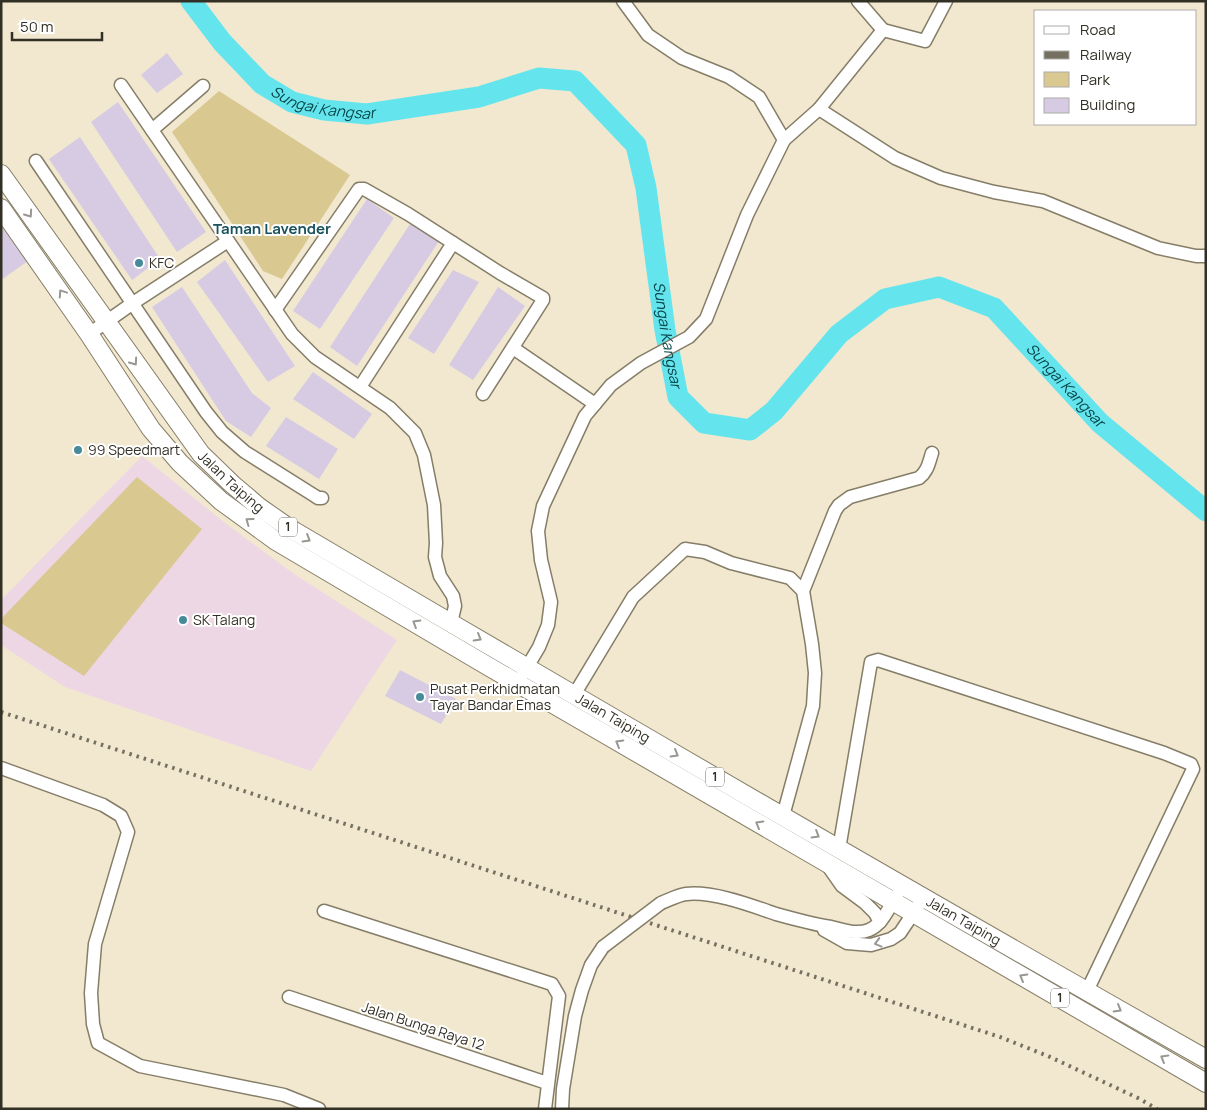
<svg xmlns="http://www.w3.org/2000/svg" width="1207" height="1110" font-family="Manrope,sans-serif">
<rect width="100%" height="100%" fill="#f1e8cf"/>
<polygon fill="#eed7e4" points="142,456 225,523 294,574 397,640 311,771 65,687 1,645 1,600"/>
<g fill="#dac891">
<polygon points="219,91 350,175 282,279 263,271 172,132"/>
<polygon points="137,477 202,529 84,676 1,623 1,619"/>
</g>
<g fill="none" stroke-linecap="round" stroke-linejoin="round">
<path stroke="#64e5ee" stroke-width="21" id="s1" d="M191,1L222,42L262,84L292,102L324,110L367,114L479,97L539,78L575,81L636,145L646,188L665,330L678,397L704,423L750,430L774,411L839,334L885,299L939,287L994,308L1100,423L1206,511"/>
</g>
<g fill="#d7cbe3">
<polygon points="167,53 183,74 157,93 141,75"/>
<polygon points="118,102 206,232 177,252 91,122"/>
<polygon points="80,137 160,259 132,280 49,159"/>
<polygon points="367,199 394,218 320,329 293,311"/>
<polygon points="410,224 439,241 357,366 330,347"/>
<polygon points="1,226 28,261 1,280"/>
<polygon points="225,260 295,366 268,382 197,282"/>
<polygon points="453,270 479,282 434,354 408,338"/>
<polygon points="182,287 252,393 271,408 251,437 226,421 152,307"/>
<polygon points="498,287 525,306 473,380 449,365"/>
<polygon points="313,372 372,414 354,439 293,399"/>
<polygon points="286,417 338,449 319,479 266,446"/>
<polygon points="400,670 456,699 441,724 385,696"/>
</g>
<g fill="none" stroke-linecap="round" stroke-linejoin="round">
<g stroke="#857d67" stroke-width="15">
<g id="minor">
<polyline points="858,1 883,30"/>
<polyline points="883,30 819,109 895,158 941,178 994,192 1043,201 1158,248 1196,256 1206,256"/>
<polyline points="883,30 925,41 946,1"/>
<polyline points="121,85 292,334 315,357 390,408 415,433 424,455 434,505 436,543 435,557 440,576 453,596 455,606 451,623"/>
<polyline points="152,130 203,86"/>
<polyline points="784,140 819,109"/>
<polyline points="36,161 206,412 222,432 245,452 315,496 318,498 322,498"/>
<polyline points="275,310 359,189 364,189 408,214 500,273 543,298 543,300 483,394"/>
<polyline points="89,334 133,303 228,241"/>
<polyline points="513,348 595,404"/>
<polyline points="360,387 453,243"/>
<path d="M803,591L835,511L839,505L850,497L919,478C928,471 929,462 932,453"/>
<polyline points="523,674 539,647 548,625 551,602 541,560 538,531 543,506 585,416 611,385 641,363 689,337 706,319 747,215 784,140 759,97 729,77 682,58 648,35 623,1"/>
<polyline points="574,695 633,597 685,549 705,552 731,563 790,578 803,591 812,644 815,673 813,706 783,816"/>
<polyline points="1,768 103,805 121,816 128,832 95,944 91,993 93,1024 98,1043 140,1066 284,1095 319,1109"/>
<polyline points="839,849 871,662 878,660 1164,753 1191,764 1193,769 1087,991"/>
<polyline points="828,866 842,886 865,903 875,913 880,922"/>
<path d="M661,903C669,900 678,895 686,894C713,891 750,905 776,914C794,919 812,924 831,927C843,930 857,935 869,930C883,924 889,907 897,895"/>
<polyline points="324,911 552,984 559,996 545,1109"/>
<polyline points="824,930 847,943 871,945 891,939 900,933 924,897"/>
<polyline points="289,997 547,1083"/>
<polyline points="562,1109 563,1089 575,1016 582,990 591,965 603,947"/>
</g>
</g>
<g stroke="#857d67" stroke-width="20">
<g id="highway">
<path id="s2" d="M1,174L201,454L232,484L259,507L289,528C593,707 899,885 1206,1059"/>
<polyline points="1,208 89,334 151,429 180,463 221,501 276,541 486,665 1206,1083"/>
</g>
</g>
<use href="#minor" stroke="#fff" stroke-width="12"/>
<use href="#highway" stroke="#fff" stroke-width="18"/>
<polyline stroke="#757061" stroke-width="4" stroke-dasharray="2.5 5" stroke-linecap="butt" points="1,712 1000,1037 1048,1056 1140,1099 1157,1109"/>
<g stroke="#857d67" stroke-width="15" stroke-linecap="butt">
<polyline id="minor-bridge" points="603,947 661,903"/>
</g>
<use href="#minor-bridge" stroke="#fff" stroke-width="12"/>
</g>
<defs><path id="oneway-chevron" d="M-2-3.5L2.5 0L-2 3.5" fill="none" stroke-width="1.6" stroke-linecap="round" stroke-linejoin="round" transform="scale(1.25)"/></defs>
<g stroke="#989792">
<use href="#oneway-chevron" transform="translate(29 214) rotate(55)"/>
<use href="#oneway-chevron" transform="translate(62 293) rotate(-124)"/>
<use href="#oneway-chevron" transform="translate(134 362) rotate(55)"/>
<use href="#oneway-chevron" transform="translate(249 521) rotate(-144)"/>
<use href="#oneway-chevron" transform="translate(307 539) rotate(31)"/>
<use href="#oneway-chevron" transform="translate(416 623) rotate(-149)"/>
<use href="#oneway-chevron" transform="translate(478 638) rotate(30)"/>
<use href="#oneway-chevron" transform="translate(619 743) rotate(-150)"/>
<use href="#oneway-chevron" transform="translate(675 754) rotate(30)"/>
<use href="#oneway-chevron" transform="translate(759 824) rotate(-150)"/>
<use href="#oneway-chevron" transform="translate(816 835) rotate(31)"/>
<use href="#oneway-chevron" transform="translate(878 943) rotate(165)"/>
<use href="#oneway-chevron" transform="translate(1023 977) rotate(-150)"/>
<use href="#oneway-chevron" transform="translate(1118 1009) rotate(30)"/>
<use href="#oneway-chevron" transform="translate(1164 1058) rotate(-150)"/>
</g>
<g fill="#478a9a" stroke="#fff" stroke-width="2">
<circle cx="139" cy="263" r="5"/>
<circle cx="78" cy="450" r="5"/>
<circle cx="183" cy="620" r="5"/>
<circle cx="420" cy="697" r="5"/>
</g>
<g text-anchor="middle" stroke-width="4" stroke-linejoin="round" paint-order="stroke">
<g fill="#fff" stroke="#706d66" stroke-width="1">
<rect x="279" y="517.5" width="18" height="19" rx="4"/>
<rect x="706" y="767.5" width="18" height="19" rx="4"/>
<rect x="1051" y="988.5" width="18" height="19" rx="4"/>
</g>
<g font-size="12" font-weight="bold" fill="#322f25">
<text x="288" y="531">1</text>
<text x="715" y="781">1</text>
<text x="1060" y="1002">1</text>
</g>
<g font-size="14" fill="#322f25" stroke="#fff" text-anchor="start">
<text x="149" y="268">KFC</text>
<text x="88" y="455">99 Speedmart</text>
<text x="193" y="625">SK Talang</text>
<text x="430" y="694">Pusat Perkhidmatan<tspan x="430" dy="16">Tayar Bandar Emas</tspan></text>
</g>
<g font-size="14" fill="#322f25" stroke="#fff">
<text dy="5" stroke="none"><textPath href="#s2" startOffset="385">Jalan Taiping</textPath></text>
<text dy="5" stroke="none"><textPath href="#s2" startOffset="835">Jalan Taiping</textPath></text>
<text dy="5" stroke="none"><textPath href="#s2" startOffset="1240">Jalan Taiping</textPath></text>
<text transform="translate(423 1026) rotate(18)" y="5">Jalan Bunga Raya 12</text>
</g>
<g font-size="15" font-style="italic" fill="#074548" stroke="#fff">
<text dy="5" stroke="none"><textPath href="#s1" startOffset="175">Sungai Kangsar</textPath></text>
<text dy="5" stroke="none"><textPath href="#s1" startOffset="714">Sungai Kangsar</textPath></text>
<text dy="5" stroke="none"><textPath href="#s1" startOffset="1269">Sungai Kangsar</textPath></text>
</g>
<g font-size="15" font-weight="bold" fill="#19515d" stroke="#fff">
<text x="272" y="234">Taman Lavender</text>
</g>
</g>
<rect width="1207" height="1110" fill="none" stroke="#322f25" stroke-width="5"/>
<rect x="1034" y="10" width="162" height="115" fill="#ffffff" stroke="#adaca8"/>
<rect x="1044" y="26" width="25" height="8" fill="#ffffff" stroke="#adaca8"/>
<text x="1080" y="35" font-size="15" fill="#322f25">Road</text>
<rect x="1044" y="51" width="25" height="8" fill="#757061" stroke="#adaca8"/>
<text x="1080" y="60" font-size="15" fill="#322f25">Railway</text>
<rect x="1044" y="72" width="25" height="15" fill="#dac891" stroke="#adaca8"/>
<text x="1080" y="85" font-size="15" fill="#322f25">Park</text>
<rect x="1044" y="98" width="25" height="15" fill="#d7cbe3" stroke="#adaca8"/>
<text x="1080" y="110" font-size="15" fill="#322f25">Building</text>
<path d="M12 32v8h90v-8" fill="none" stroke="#322f25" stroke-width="2.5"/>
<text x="20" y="32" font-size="15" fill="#322f25" stroke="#ffffff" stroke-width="4" paint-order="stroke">50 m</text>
</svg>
